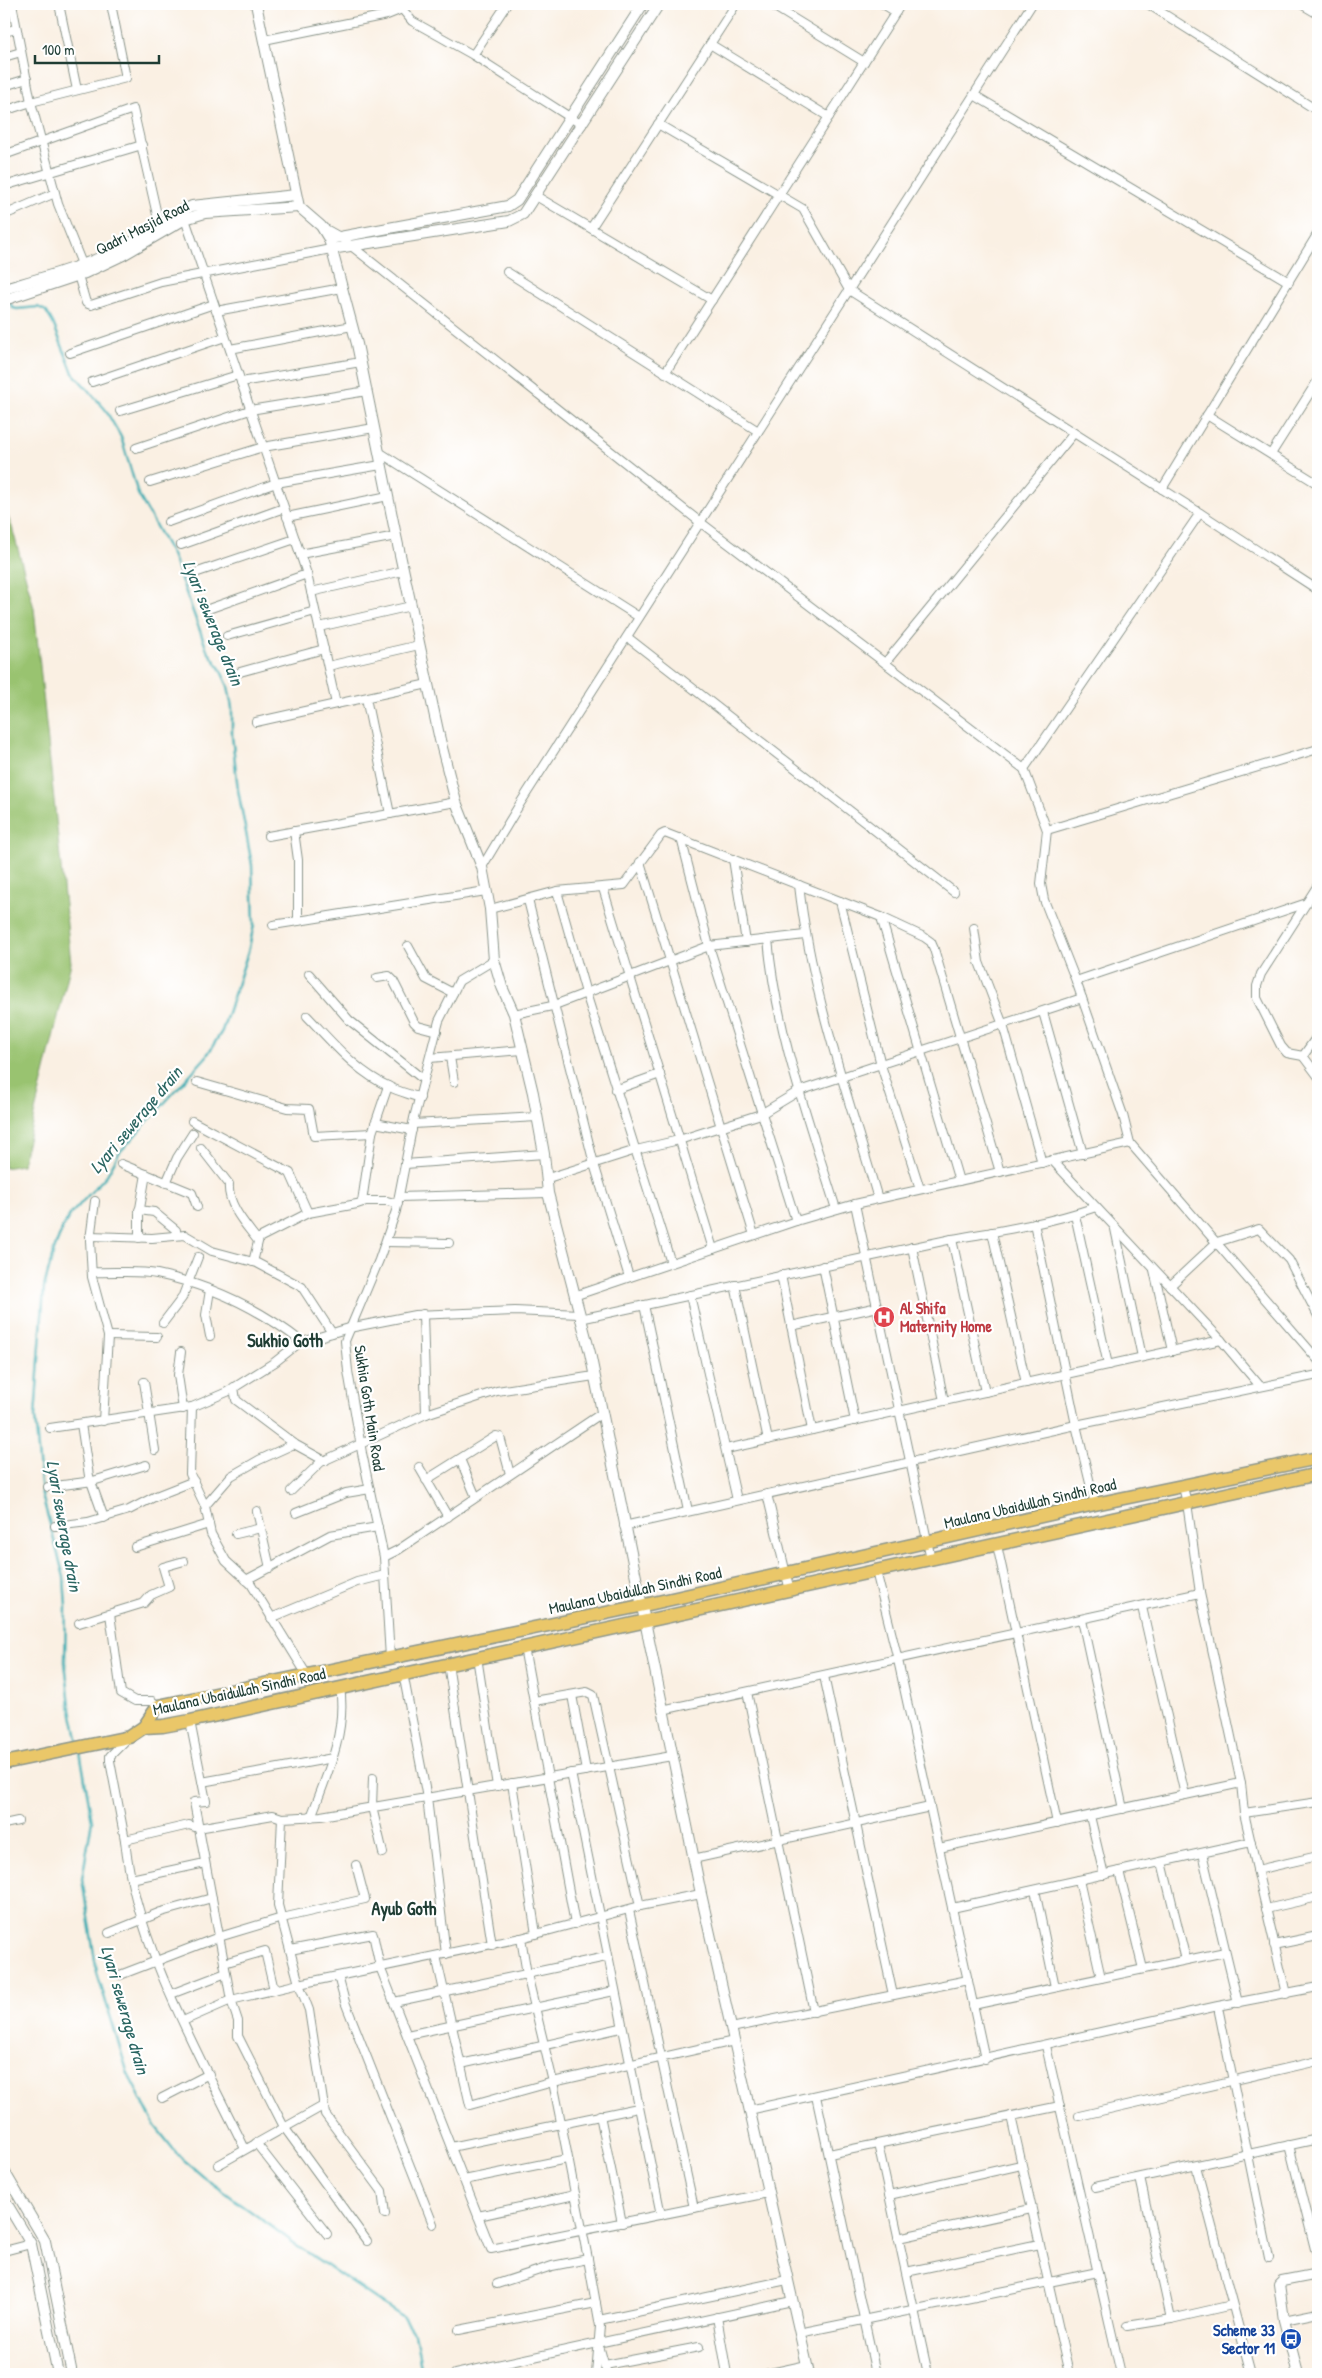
<svg xmlns="http://www.w3.org/2000/svg" width="1322" height="2378" font-family="'Patrick Hand',sans-serif">
<rect width="100%" height="100%" fill="#fff"/>
<filter id="ink" filterUnits="userSpaceOnUse"><feTurbulence type="fractalNoise" baseFrequency=".02" numOctaves="2"/><feDisplacementMap in="SourceGraphic" scale="10" xChannelSelector="R" yChannelSelector="G"/><feConvolveMatrix kernelMatrix="1 2 1 2 8 2 1 2 1" color-interpolation-filters="sRGB"/></filter>
<filter id="wash" filterUnits="userSpaceOnUse"><feTurbulence type="fractalNoise" baseFrequency=".0096" numOctaves="4" result="noise"/><feDisplacementMap in="SourceGraphic" scale="20" xChannelSelector="R" yChannelSelector="G"/><feGaussianBlur stdDeviation="1.12" result="paint"/><feColorMatrix in="noise" values="0 0 0 0 0 0 0 0 0 0 0 0 0 0 0 0 0 1.4 0 .05"/><feComposite in="paint" operator="in"/></filter>
<g filter="url(#wash)">
<rect width="100%" height="100%" fill="#faf0e3"/>
<polygon fill="#99c36f" stroke="#5c8052" points="4,507 12,527 34,608 71,963 22,1165 4,1168"/>
<g fill="none" stroke-linecap="round" stroke-linejoin="round">
<g stroke="#3daeb4" stroke-width="2.5">
<polyline points="9,301 13,308 17,309 38,307 46,311 53,323 73,373 105,409 121,437 138,494 173,557 207,650 219,667 228,686 232,708 232,735 238,790 252,865 254,925 248,952 222,1031 206,1057 119,1153 107,1175 70,1215 63,1227 54,1250 44,1287 35,1417 42,1495 64,1577 66,1607 65,1662 70,1705 78,1743"/>
<polyline points="80,1751 92,1821 82,1879 97,1973 128,2074 155,2126 178,2155 204,2177 298,2246 404,2318 415,2333 422,2374"/>
</g>
</g>
</g>
<g filter="url(#ink)">
<g fill="none" stroke-linecap="round" stroke-linejoin="round">
<g stroke="#8c968c" stroke-width="10">
<g id="minor">
<polyline points="12,4 31,102 58,204 84,269"/>
<polyline points="59,4 77,90"/>
<polyline points="770,4 864,62"/>
<polyline points="883,4 896,12"/>
<polyline points="1148,4 1318,111"/>
<polyline points="1301,4 1318,14"/>
<polyline points="402,9 412,21 473,55 582,125"/>
<polyline points="4,32 16,29"/>
<polyline points="264,40 387,15 402,9 401,4"/>
<polyline points="710,44 829,117"/>
<polyline points="473,55 507,4"/>
<polyline points="4,57 21,52"/>
<polyline points="4,86 27,79"/>
<polyline points="974,95 1289,282"/>
<polyline points="4,111 31,102 126,78 111,4"/>
<polyline points="658,124 803,209 849,290 1200,513 1318,590"/>
<polyline points="4,155 133,109 160,228"/>
<polyline points="4,186 142,145"/>
<polyline points="536,196 712,300"/>
<polyline points="4,215 55,193"/>
<polyline points="185,219 307,574 336,704 428,684"/>
<polyline points="322,227 340,237 700,522 1024,769 1047,830 1041,884 1044,900 1076,981 1123,1115 1130,1143 1318,1360"/>
<polyline points="591,228 736,4"/>
<polyline points="507,272 758,431"/>
<polyline points="78,275 86,303 91,305 161,282 331,249"/>
<polyline points="216,311 342,288"/>
<polyline points="230,349 352,326"/>
<polyline points="70,353 214,304"/>
<polyline points="665,373 901,4"/>
<polyline points="92,382 225,337"/>
<polyline points="241,382 361,362"/>
<polyline points="120,411 238,375"/>
<polyline points="1207,415 1318,484"/>
<polyline points="136,448 250,410 367,391"/>
<polyline points="379,452 639,617"/>
<polyline points="1271,454 1318,380"/>
<polyline points="150,482 263,447 374,428"/>
<polyline points="1162,489 1318,233"/>
<polyline points="287,517 388,496"/>
<polyline points="168,522 276,483 381,465"/>
<polyline points="181,545 284,508"/>
<polyline points="300,554 396,536"/>
<polyline points="195,573 295,539"/>
<polyline points="311,592 403,571"/>
<polyline points="211,608 307,574"/>
<polyline points="319,627 411,606"/>
<polyline points="227,636 315,611"/>
<polyline points="627,637 954,892"/>
<polyline points="885,663 1074,433"/>
<polyline points="328,666 419,645"/>
<polyline points="240,672 324,649"/>
<polyline points="366,698 390,814"/>
<polyline points="256,722 336,704"/>
<polyline points="1024,769 1200,513"/>
<polyline points="1047,830 1318,749"/>
<polyline points="294,831 298,860 298,921"/>
<polyline points="268,836 456,802"/>
<polyline points="681,838 709,946 796,1221"/>
<polyline points="733,859 746,942"/>
<polyline points="640,862 754,1235"/>
<polyline points="482,867 521,802 1032,4"/>
<path d="M799,885C811,992 848,1095 878,1199"/>
<polyline points="1318,885 1261,974 1257,986 1257,998 1281,1046 1287,1053 1303,1056 1318,1076"/>
<polyline points="603,888 713,1249"/>
<polyline points="557,891 586,993 671,1263"/>
<polyline points="528,900 594,1164 629,1277"/>
<polyline points="840,901 881,1065 920,1189"/>
<polyline points="490,909 557,891 624,885 661,835 665,833 881,917 924,937 931,942 934,949 1000,1172"/>
<polyline points="881,917 959,1181"/>
<polyline points="273,925 486,891"/>
<polyline points="974,928 979,962 1003,1025 1042,1163"/>
<path d="M768,939C776,1032 809,1121 836,1209"/>
<polyline points="408,946 426,979 453,993"/>
<polyline points="309,974 349,1020 424,1080"/>
<polyline points="377,978 389,976 393,980 414,1022 418,1026 437,1031"/>
<polyline points="1076,981 1307,903"/>
<polyline points="1043,1012 1083,1154"/>
<polyline points="514,1014 552,1006 709,946 805,935"/>
<path d="M307,1016C332,1042 356,1072 390,1087C399,1092 410,1094 420,1098"/>
<polyline points="1303,1056 1318,1035"/>
<polyline points="450,1057 454,1082"/>
<polyline points="430,1058 522,1050"/>
<polyline points="197,1082 287,1108 309,1109 314,1136 372,1133"/>
<polyline points="615,1090 660,1074"/>
<polyline points="192,1121 290,1173 308,1213"/>
<polyline points="375,1123 412,1130"/>
<polyline points="413,1124 537,1117"/>
<path d="M201,1148L229,1184C227,1205 246,1225 258,1241"/>
<polyline points="1052,1160 1221,1340 1260,1386"/>
<polyline points="121,1164 192,1193 197,1207"/>
<polyline points="405,1164 544,1154"/>
<polyline points="548,1178 636,1150 679,1140 761,1114 799,1091 1082,998"/>
<polyline points="166,1183 177,1158 193,1133"/>
<polyline points="399,1197 548,1193"/>
<polyline points="95,1201 90,1240 92,1277 108,1336 103,1421"/>
<polyline points="362,1202 372,1133 388,1086"/>
<polyline points="855,1204 931,1559"/>
<polyline points="139,1210 154,1212 176,1230 176,1235"/>
<polyline points="1075,1215 1108,1365"/>
<polyline points="1034,1223 1076,1425 1095,1504"/>
<polyline points="1115,1229 1142,1357"/>
<polyline points="992,1232 1026,1383"/>
<polyline points="90,1236 152,1238 185,1235 212,1251 257,1263 302,1287 332,1333"/>
<polyline points="139,1238 139,1214 146,1174"/>
<polyline points="952,1239 985,1392"/>
<polyline points="386,1242 449,1243"/>
<polyline points="912,1247 944,1401"/>
<polyline points="253,1262 259,1238 308,1213 357,1204 366,1201 387,1201 398,1204"/>
<polyline points="823,1266 855,1421"/>
<polyline points="1154,1270 1172,1351"/>
<path d="M92,1272C113,1273 137,1270 157,1274C210,1285 260,1309 302,1342"/>
<polyline points="781,1275 812,1430"/>
<polyline points="735,1285 768,1440"/>
<polyline points="1170,1286 1217,1242 1259,1229 1289,1260 1318,1316"/>
<polyline points="210,1290 206,1315 210,1336"/>
<polyline points="690,1295 737,1500"/>
<polyline points="574,1296 796,1221 855,1204 1130,1143"/>
<polyline points="644,1305 688,1511"/>
<polyline points="423,1314 426,1414"/>
<path d="M580,1319L952,1239C1000,1231 1050,1223 1096,1207"/>
<polyline points="163,1323 182,1298 198,1257"/>
<polyline points="791,1326 878,1307"/>
<polyline points="108,1336 157,1337"/>
<polyline points="181,1352 178,1375 183,1409"/>
<polyline points="144,1382 155,1450"/>
<polyline points="234,1387 236,1400 296,1445 325,1461"/>
<polyline points="192,1407 190,1474 205,1506 211,1534 226,1561 251,1584 307,1675"/>
<polyline points="81,1424 89,1476 104,1518"/>
<polyline points="50,1428 192,1407 227,1392 275,1362 299,1343 349,1328 415,1315 515,1311 579,1314"/>
<polyline points="726,1449 1221,1340"/>
<polyline points="460,1459 476,1497"/>
<polyline points="419,1467 448,1517"/>
<polyline points="426,1480 496,1436 500,1437 510,1474"/>
<polyline points="48,1487 93,1481 146,1465"/>
<polyline points="1183,1487 1187,1503 1200,1593 1241,1783 1244,1813 1286,1994"/>
<polyline points="291,1491 321,1462 426,1414 497,1391 594,1376"/>
<polyline points="767,1494 790,1591"/>
<polyline points="205,1506 231,1476 259,1460 294,1444"/>
<polyline points="257,1511 270,1568"/>
<polyline points="296,1513 346,1493 370,1489"/>
<polyline points="55,1526 88,1522 129,1510 156,1496 194,1481"/>
<polyline points="624,1526 1076,1425 1318,1375"/>
<polyline points="236,1534 261,1528"/>
<polyline points="997,1545 1057,1823"/>
<polyline points="135,1547 209,1524"/>
<polyline points="384,1557 398,1550 602,1413"/>
<polyline points="876,1571 898,1660 985,2059"/>
<polyline points="246,1580 330,1535 378,1527"/>
<polyline points="1142,1607 1185,1795"/>
<polyline points="110,1614 121,1693 135,1701 152,1701 158,1706"/>
<polyline points="271,1618 357,1582 385,1575"/>
<polyline points="1082,1620 1123,1809"/>
<polyline points="79,1623 144,1603 151,1595 169,1587 163,1567 184,1561"/>
<polyline points="524,1647 575,1924"/>
<polyline points="477,1657 497,1786"/>
<polyline points="390,1658 384,1557 362,1453 348,1371 345,1341 379,1260 396,1211 414,1118 439,1021 459,981 494,960"/>
<polyline points="448,1664 492,1945"/>
<polyline points="403,1673 427,1798 446,1954"/>
<polyline points="824,1676 893,1995"/>
<polyline points="747,1692 814,2012"/>
<polyline points="572,1695 586,1771"/>
<polyline points="534,1701 587,1692 593,1695 640,1906"/>
<polyline points="662,1710 1200,1593"/>
<polyline points="190,1721 206,1801 194,1802 231,2000 238,2021 238,2036 284,2127 367,2241"/>
<polyline points="571,1773 661,2215"/>
<polyline points="373,1778 372,1807 383,1853"/>
<polyline points="202,1782 333,1758"/>
<polyline points="512,1783 536,1934"/>
<polyline points="1244,1813 1318,1802"/>
<polyline points="1090,1816 1104,1875"/>
<path d="M311,1817C327,1775 347,1732 340,1687"/>
<polyline points="4,1824 18,1821"/>
<polyline points="125,1840 110,1761 110,1756 128,1738"/>
<polyline points="939,1848 1241,1783"/>
<polyline points="1202,1853 1238,2003"/>
<polyline points="693,1859 930,1807"/>
<polyline points="1162,1862 1186,1960"/>
<polyline points="1257,1870 1318,1856"/>
<polyline points="1119,1871 1143,1969"/>
<polyline points="131,1879 205,1863"/>
<polyline points="1079,1880 1101,1978"/>
<polyline points="1035,1890 1055,1987"/>
<polyline points="952,1908 1251,1842"/>
<polyline points="1266,1909 1318,1897"/>
<polyline points="629,1910 694,2208"/>
<polyline points="109,1933 161,1912 212,1898"/>
<polyline points="521,1938 527,1974 553,2082 588,2259 600,2326 596,2374"/>
<polyline points="1274,1945 1318,1936"/>
<polyline points="290,1950 373,1934 380,1967 491,2249 768,2193"/>
<polyline points="436,1956 470,2105 553,2082 734,2041"/>
<polyline points="224,1963 265,1951 274,1990"/>
<polyline points="120,1975 219,1937 282,1918 365,1899 356,1865"/>
<polyline points="338,1976 345,2002 433,2224"/>
<polyline points="171,1994 226,1973"/>
<polyline points="394,2002 606,1957"/>
<polyline points="973,2005 1225,1952"/>
<polyline points="1219,2012 1269,2258"/>
<polyline points="183,2021 231,2000 299,1984 521,1938 640,1906 701,1894"/>
<polyline points="731,2028 968,1980"/>
<polyline points="407,2035 614,1991"/>
<polyline points="1046,2046 1121,2374"/>
<polyline points="461,2064 621,2028"/>
<polyline points="816,2096 876,2374"/>
<polyline points="162,2098 209,2074"/>
<polyline points="749,2110 1218,2006 1318,1987"/>
<polyline points="600,2115 622,2223"/>
<polyline points="1011,2116 1069,2374"/>
<polyline points="1079,2116 1318,2061"/>
<polyline points="256,2143 327,2234"/>
<polyline points="878,2144 928,2374"/>
<polyline points="1289,2145 1315,2249"/>
<polyline points="451,2147 638,2108"/>
<path d="M245,2149C200,2056 135,1944 125,1840L189,1825L198,1828L273,1815L282,1818"/>
<polyline points="829,2154 1060,2106"/>
<polyline points="218,2165 323,2106"/>
<polyline points="1196,2166 1251,2374"/>
<polyline points="1140,2178 1171,2319"/>
<polyline points="464,2180 567,2159"/>
<polyline points="1095,2187 1318,2139"/>
<polyline points="889,2195 1021,2165"/>
<polyline points="385,2214 382,2191 325,2114 309,2010 299,1984 278,1905 282,1818 321,1816 672,1756"/>
<polyline points="478,2216 575,2195"/>
<polyline points="898,2238 1031,2209"/>
<polyline points="4,2251 31,2244"/>
<polyline points="906,2272 1039,2244"/>
<polyline points="497,2284 552,2266 588,2259"/>
<polyline points="717,2317 727,2374"/>
<polyline points="599,2320 787,2280"/>
<polyline points="1284,2320 1318,2313"/>
<polyline points="1127,2326 1171,2319 1232,2305"/>
<polyline points="459,2330 596,2303"/>
<polyline points="799,2333 1098,2272"/>
<polyline points="600,2349 607,2374"/>
<polyline points="605,2365 699,2347"/>
<polyline points="455,2374 792,2301"/>
<polyline points="766,2374 807,2365"/>
</g>
</g>
<g stroke="#8c968c" stroke-width="12">
<g id="tertiary">
<polyline points="256,4 299,207 321,226 329,239 357,344 396,536 440,740 456,802 482,867 490,909 494,960 502,987 514,1014 533,1093 544,1154 548,1193 590,1353 701,1894 809,2374"/>
<polyline points="329,239 508,206 517,200 643,4"/>
<polyline points="331,249 509,221 523,214 659,4"/>
<path d="M4,289C41,278 90,265 123,247C147,235 167,217 192,206L296,195"/>
<polyline points="4,300 85,273 123,255 185,219 205,213 299,207"/>
<polyline points="4,2171 45,2241 72,2374"/>
<polyline points="4,2199 31,2244 58,2374"/>
<polyline points="1298,2374 1284,2320 1279,2284 1282,2281 1318,2274"/>
</g>
</g>
<g stroke="#8c968c" stroke-width="15">
<g id="primary">
<polyline points="144,1727 163,1726 190,1721 1318,1474"/>
<polyline points="4,1763 129,1737 144,1727 158,1706 640,1606 1095,1504 1318,1458"/>
</g>
</g>
<use href="#minor" stroke="#fff" stroke-width="8"/>
<use href="#tertiary" stroke="#fff" stroke-width="10"/>
<use href="#primary" stroke="#eac769" stroke-width="12"/>
</g>
</g>
<defs>
<g id="hospital-disc" transform="scale(1.125)"><circle r="9.5" fill="#e0444e" stroke="#fff"/><path d="M-5-5h3v3.5h4V-5h3V5h-3V1.5h-4V5h-3Z" fill="#fff"/></g>
<g id="bus-disc" transform="scale(1.125)"><circle r="9.5" fill="#1a4fb4" stroke="#fff"/><path d="M-5-6H5V4H4V6H2V4H-2V6H-4V4H-5ZM-3.5-4V0h7V-4ZM-3.5 1.2v1.5H-2V1.2ZM2 1.2v1.5H3.5V1.2Z" fill="#fff"/></g>
</defs>
<g fill-rule="evenodd">
<use href="#hospital-disc" x="884" y="1317"/>
<use href="#bus-disc" x="1291" y="2339"/>
</g>
<g text-anchor="middle" stroke-width="4.5" stroke-linejoin="round" paint-order="stroke">
<g font-size="16" fill="#1f3d34" stroke="#fff">
<text transform="translate(142 227) rotate(-27)" y="6">Qadri Masjid Road</text>
<text transform="translate(370 1408) rotate(81)" y="6">Sukhia Goth Main Road</text>
<text transform="translate(1030 1503) rotate(-13)" y="6">Maulana Ubaidullah Sindhi Road</text>
<text transform="translate(635 1590) rotate(-12)" y="6">Maulana Ubaidullah Sindhi Road</text>
<text transform="translate(239 1691) rotate(-12)" y="6">Maulana Ubaidullah Sindhi Road</text>
</g>
<g font-size="16" font-weight="bold" fill="#be3a42" stroke="#fff" text-anchor="start">
<text x="900" y="1314">Al Shifa<tspan x="900" dy="18">Maternity Home</tspan></text>
</g>
<g font-size="16" font-weight="bold" fill="#164399" stroke="#fff" text-anchor="end">
<text x="1275" y="2336">Scheme 33<tspan x="1275" dy="18">Sector 11</tspan></text>
</g>
<g font-size="18" font-style="italic" fill="#2a6561" stroke="#fff">
<text transform="translate(213 623) rotate(68)" y="6">Lyari sewerage drain</text>
<text transform="translate(136 1120) rotate(-50)" y="6">Lyari sewerage drain</text>
<text transform="translate(64 1526) rotate(80)" y="6">Lyari sewerage drain</text>
<text transform="translate(125 2010) rotate(74)" y="6">Lyari sewerage drain</text>
</g>
<g font-size="18" font-weight="bold" fill="#1f3d34" stroke="#fff">
<text x="285" y="1347">Sukhio Goth</text>
<text x="404" y="1915">Ayub Goth</text>
</g>
</g>
<rect width="1322" height="2378" fill="none" stroke="#fff" stroke-width="20"/>
<path d="M35 55v8h124v-8" fill="none" stroke="#1f3d34" stroke-width="2.5"/>
<text x="42" y="55" font-size="15" fill="#1f3d34" stroke="#ffffff" stroke-width="4" paint-order="stroke">100 m</text>
</svg>
